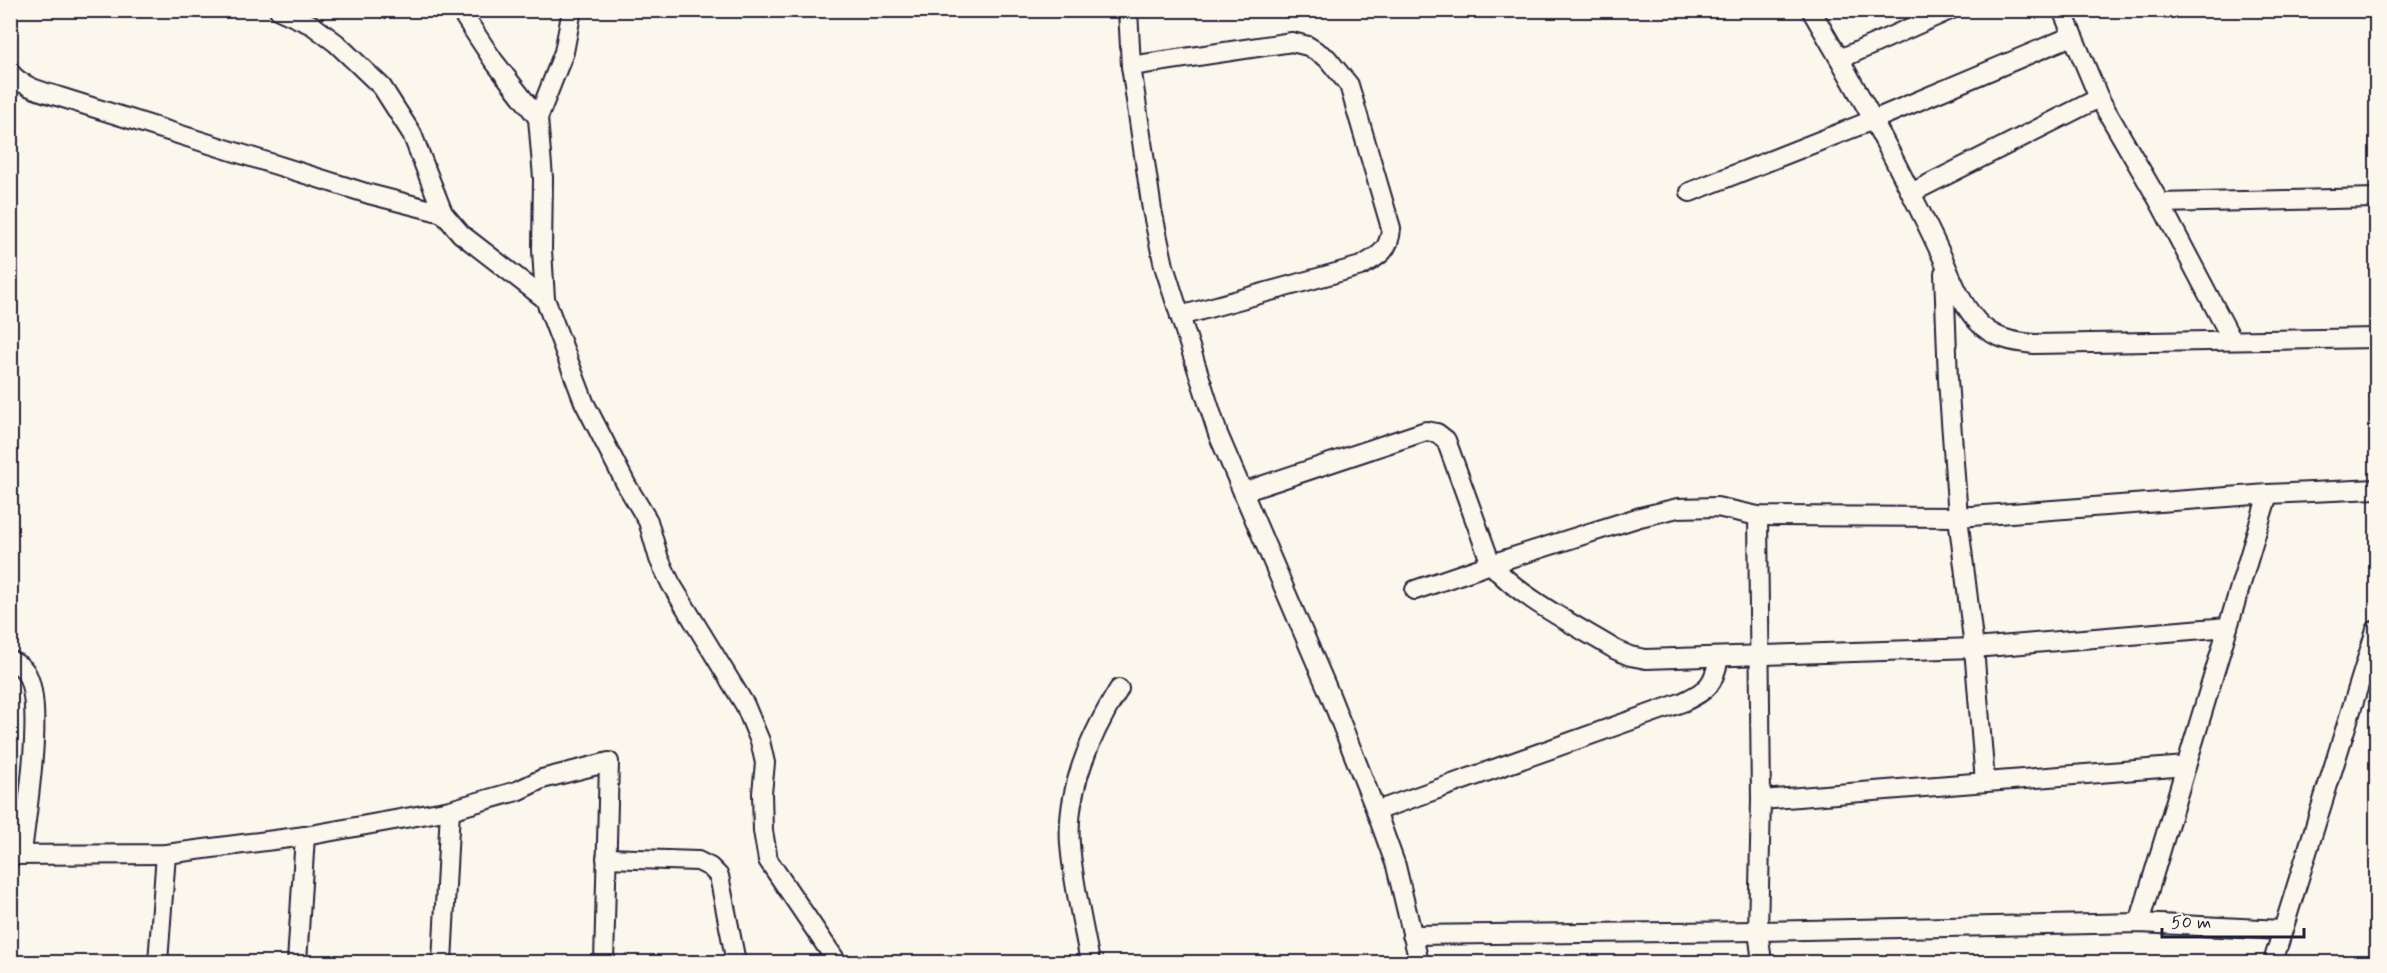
<svg xmlns="http://www.w3.org/2000/svg" width="2387" height="973" font-family="Mynerve,sans-serif">
<rect width="100%" height="100%" fill="#fbf7ec"/>
<filter id="ink" filterUnits="userSpaceOnUse"><feTurbulence type="fractalNoise" baseFrequency=".0167" numOctaves="2"/><feDisplacementMap in="SourceGraphic" scale="12" xChannelSelector="R" yChannelSelector="G"/><feConvolveMatrix kernelMatrix="1 2 1 2 8 2 1 2 1" color-interpolation-filters="sRGB"/></filter>
<g filter="url(#ink)">
<g fill="none" stroke-linecap="round" stroke-linejoin="round">
<g stroke="#22223b" stroke-width="22">
<g id="minor">
<polyline points="279,10 312,25 336,43 382,87 412,134 443,213 461,234 545,299"/>
<polyline points="460,10 493,60 538,118"/>
<polyline points="572,10 564,52 538,118 543,178 542,250 545,299 584,402 627,486 648,521 659,559 671,584 745,705 760,741 765,763 762,793 763,831 768,860 837,962"/>
<polyline points="1128,10 1131,66 1152,210 1164,266 1218,434 1330,695 1376,811 1396,866 1419,962"/>
<path d="M1811,10C1849,74 1885,140 1918,207C1927,225 1936,243 1944,261C1953,282 1961,303 1977,321C1992,338 2012,342 2034,344L2376,338"/>
<polyline points="2062,10 2099,98 2160,203 2232,340"/>
<polyline points="1840,59 1950,10"/>
<path d="M1131,66L1292,42L1308,46L1327,58L1349,85L1391,228C1390,250 1379,256 1361,266L1180,316"/>
<path d="M10,72C21,87 44,92 60,97L369,194L443,213"/>
<polyline points="1690,192 1873,120 2072,36"/>
<polyline points="1911,193 2099,98"/>
<polyline points="2160,203 2376,198"/>
<polyline points="1944,273 1948,380 1958,517 1974,648 1985,782"/>
<path d="M1243,492L1426,431L1437,433L1446,440L1491,564C1520,598 1577,626 1616,650L1630,656L1646,659L1974,648L2228,627"/>
<polyline points="1758,516 1761,800 1758,931 1762,962"/>
<polyline points="1415,590 1491,564 1640,517 1678,508 1717,507 1758,516 1958,517 2268,494 2376,489"/>
<path d="M10,660C15,663 22,666 25,671C46,701 26,814 22,853"/>
<polyline points="1761,800 2186,766"/>
<path d="M1376,811L1683,702C1708,690 1714,685 1719,657"/>
<polyline points="10,855 166,854 305,836 450,810 517,791 542,779 609,762 604,962"/>
<polyline points="606,858 698,861 710,867 719,876 736,962"/>
<polyline points="2139,923 2268,494"/>
<polyline points="1412,935 1758,931 2139,923 2282,930"/>
<polyline points="158,962 166,854"/>
<polyline points="297,962 305,836"/>
<polyline points="442,962 450,810"/>
<path d="M1090,962C1083,923 1073,884 1070,844C1066,789 1091,734 1119,689"/>
<polyline points="2273,962 2376,630"/>
</g>
</g>
<use href="#minor" stroke="#fbf7ec" stroke-width="18"/>
</g>
</g>
<rect width="2387" height="973" fill="none" stroke="#fbf7ec" stroke-width="36"/>
<rect x="18" y="18" width="2351" height="937" fill="none" stroke="#22223b" stroke-width="2" filter="url(#ink)"/>
<path d="M2162 928v9h142v-9" fill="none" stroke="#22223b" stroke-width="3"/>
<text x="2171" y="928" font-size="18" fill="#22223b" stroke="#fbf7ec" stroke-width="4.5" paint-order="stroke">50 m</text>
</svg>
